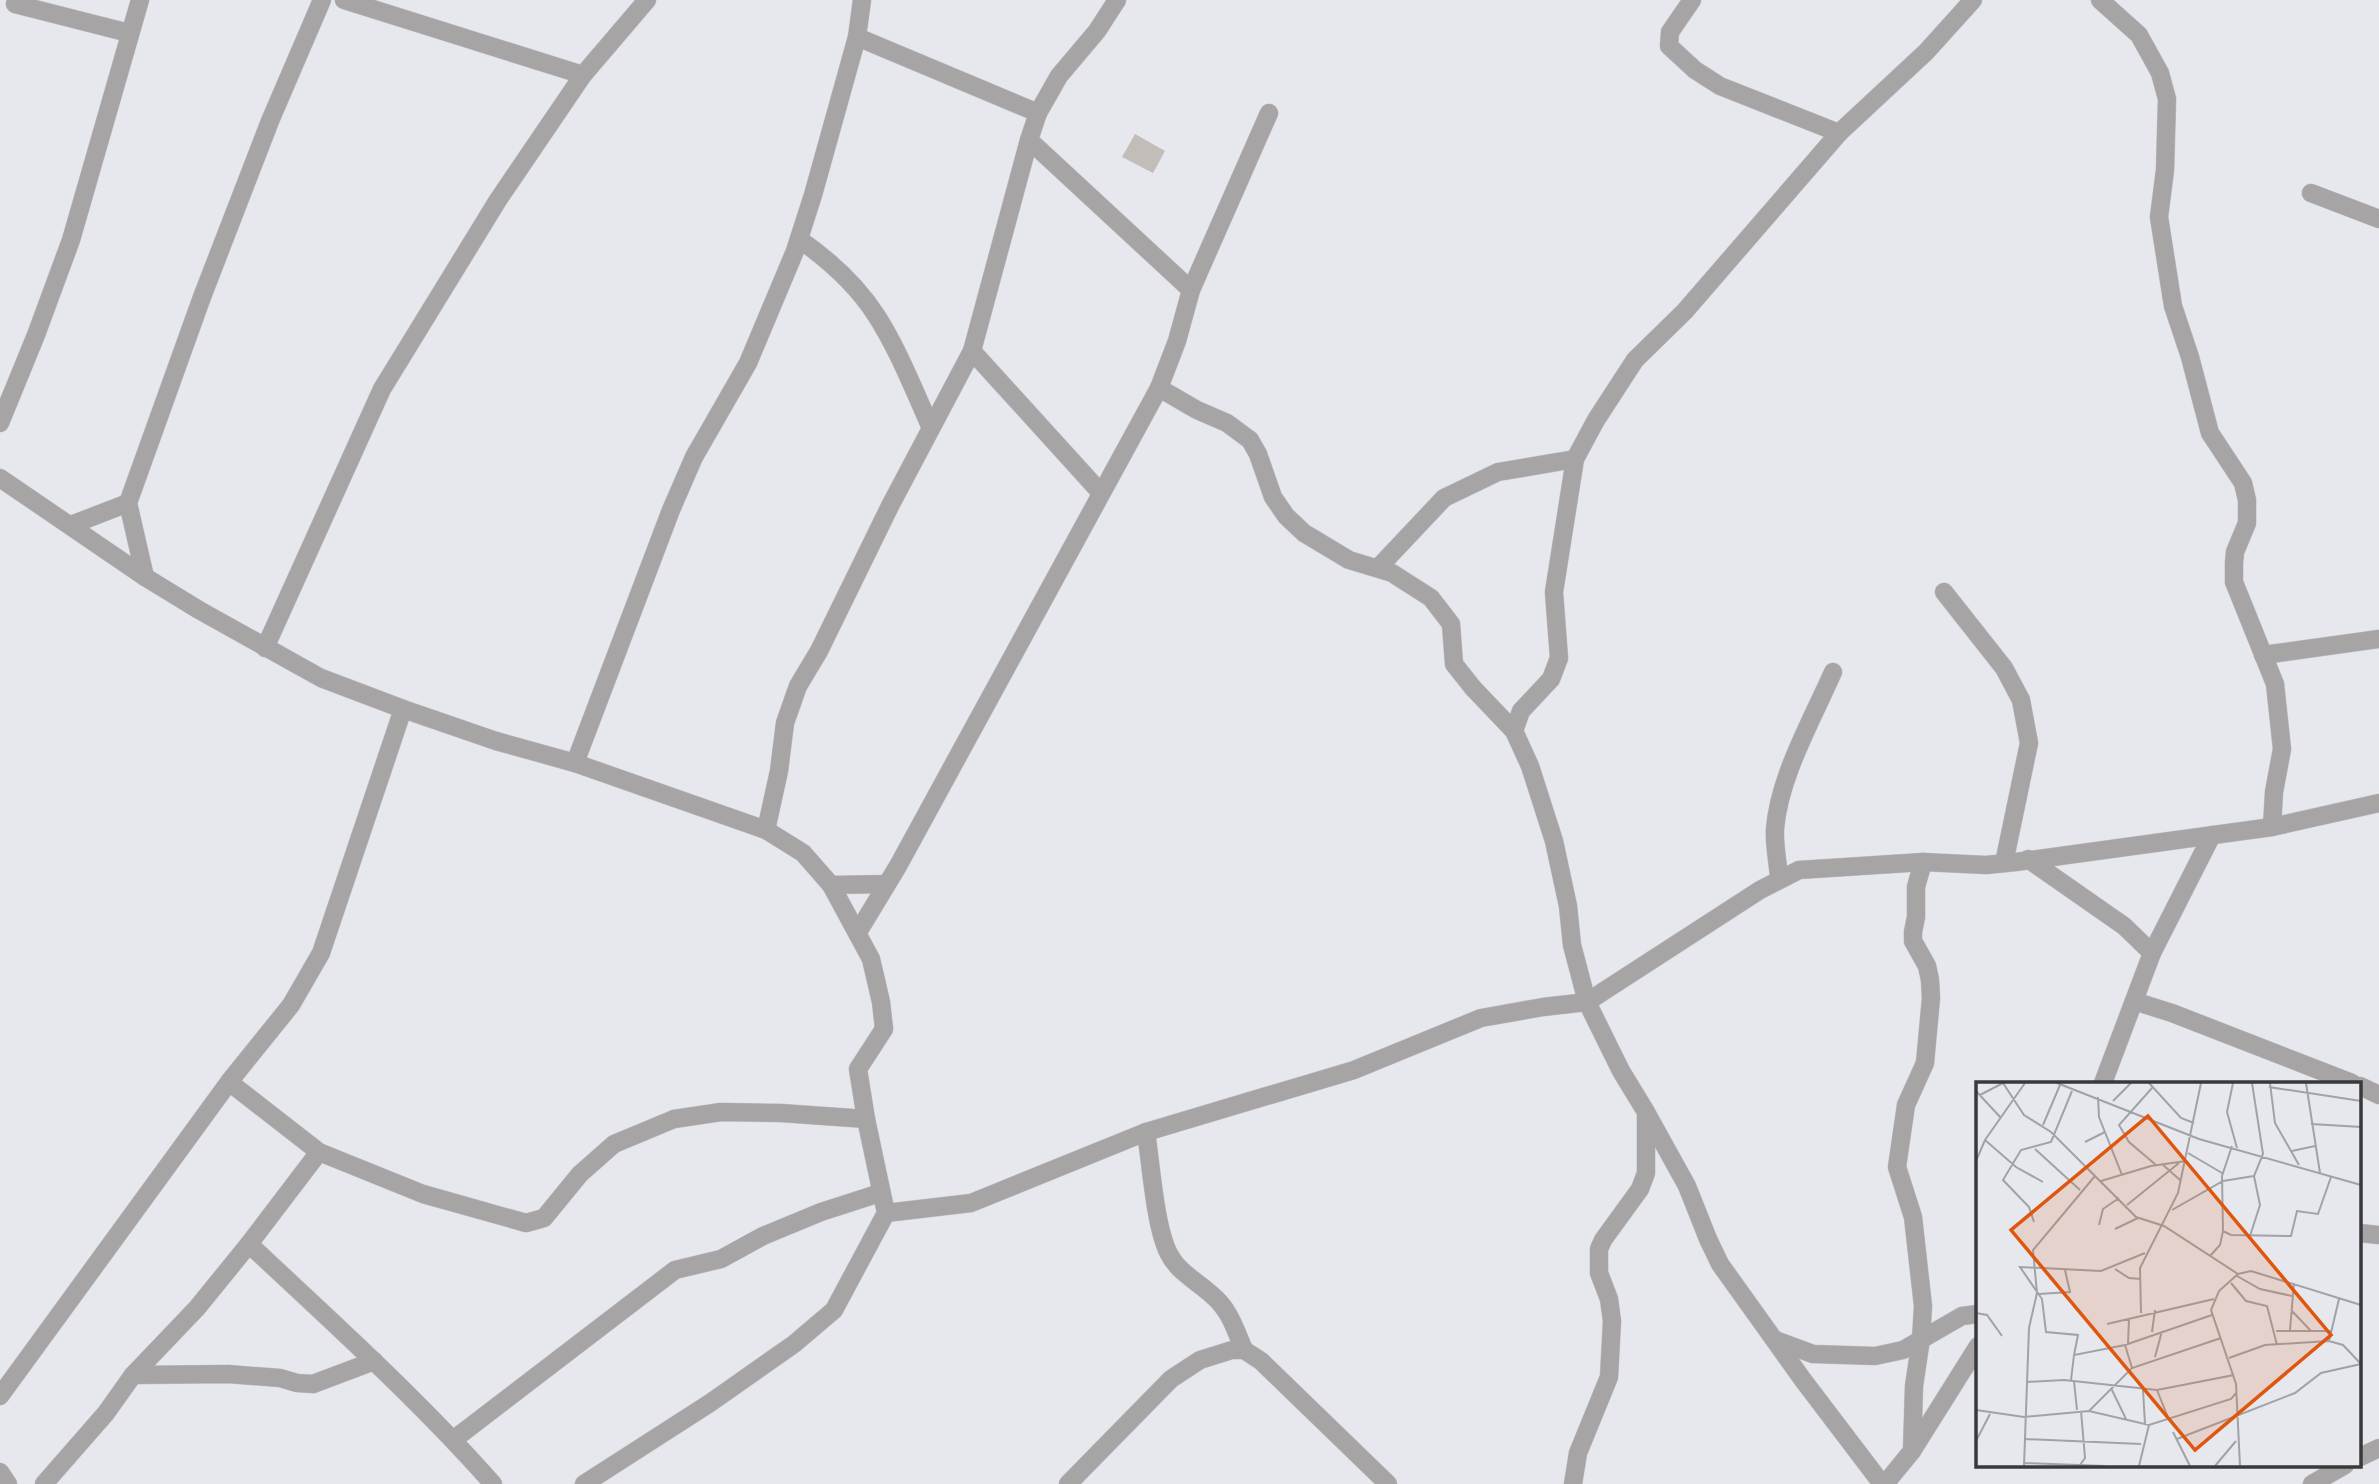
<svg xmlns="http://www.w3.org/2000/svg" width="2379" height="1484" font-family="Helvetica,sans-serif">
<rect width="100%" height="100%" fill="#e7e8ee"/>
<polygon fill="#c2bdb8" points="1135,134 1165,151 1153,173 1122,157"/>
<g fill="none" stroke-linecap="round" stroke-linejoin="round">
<g stroke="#c4c5ca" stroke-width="19">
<g id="minor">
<polyline points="344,0 583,75"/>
<polyline points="1692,0 1670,32 1669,46 1695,70 1720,86 1839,133"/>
<polyline points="2100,0 2139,35 2160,73 2167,99 2165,170 2159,217 2173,306 2190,357 2210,433 2243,483 2247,500 2247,523 2235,552 2234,563 2234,582 2275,684 2282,749 2274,792 2272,827"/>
<polyline points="15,4 129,33"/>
<polyline points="857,37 1038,113"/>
<polyline points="1029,140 1191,290"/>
<polyline points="2311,193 2379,219"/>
<path d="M799,239C829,260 856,284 876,315C898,349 914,390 931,428"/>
<polyline points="972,351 1101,493"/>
<polyline points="1159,388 1197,410 1227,423 1250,440 1258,454 1273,497 1286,516 1304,533 1349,560 1392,573 1431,598 1451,624 1454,664 1473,688 1514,731 1530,766 1554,841 1568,906 1572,945 1587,1002 1621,1071 1646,1112 1687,1186 1708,1239 1720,1264 1803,1380 1882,1484"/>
<polyline points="0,423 36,335 71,240 140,0"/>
<polyline points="0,478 145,577 199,610 321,678 403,709 496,741 575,763 766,830 803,853 831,885 871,959 881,1002 884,1029 858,1069 866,1119 886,1213 834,1310 794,1344 710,1403 584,1484"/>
<polyline points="71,525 128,503"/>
<polyline points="1378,568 1444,498 1498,472 1575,459"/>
<polyline points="145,577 128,503 202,297 270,121 322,0"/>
<polyline points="1944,592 2004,668 2021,700 2029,743 2004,863"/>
<polyline points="265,648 382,389 498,200 583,75 647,0"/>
<polyline points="2263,655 2379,639"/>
<polyline points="1514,731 1521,711 1551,679 1559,658 1554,592 1575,459 1596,420 1635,360 1685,311 1839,133 1926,52 1973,0"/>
<polyline points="575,763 671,510 694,457 748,363 795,251 813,195 857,37 862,0"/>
<polyline points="766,830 779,771 785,723 798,686 819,651 890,506 972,351 1029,140 1038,113 1059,76 1097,31 1117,0"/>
<polyline points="2028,859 2124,926 2152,953"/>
<path d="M1779,878C1778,862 1774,845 1775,829C1779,777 1812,720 1833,672"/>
<polyline points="831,885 887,884"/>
<polyline points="858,932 898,866 1159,388 1177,341 1191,290 1269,113"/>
<polyline points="2134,1001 2172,1013 2352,1083"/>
<polyline points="229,1082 319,1152 423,1194 526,1223 544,1218 580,1174 614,1144 674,1119 721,1112 781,1113 866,1119"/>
<polyline points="2103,1083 2152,953 2212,835"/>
<polyline points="2360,1086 2379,1095"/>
<path d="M1146,1132C1151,1164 1155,1227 1169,1254C1178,1272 1198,1282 1212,1295C1230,1310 1235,1329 1244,1350"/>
<polyline points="886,1213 971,1203 1146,1132 1354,1070 1481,1018 1543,1007 1587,1002 1760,890 1799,870 1923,862 1986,865 2016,862 2272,827 2379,803"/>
<polyline points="2360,1233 2379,1235"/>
<path d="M249,1244C332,1322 417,1398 493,1484"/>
<polyline points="1775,1340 1813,1354 1875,1356 1903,1350 1962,1316 1978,1314"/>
<polyline points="133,1375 228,1374 280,1378 297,1383 313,1384 374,1361"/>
<polyline points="0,1396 229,1082 291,1005 321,953 403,709"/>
<polyline points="453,1440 675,1270 721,1259 763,1236 821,1212 880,1193"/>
<polyline points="1912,1451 1914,1386 1921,1339 1923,1306 1913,1217 1897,1167 1906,1105 1925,1063 1931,998 1930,980 1927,966 1913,941 1913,932 1916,917 1916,887 1923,862"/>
<polyline points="2360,1457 2379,1448"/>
<polyline points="0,1472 8,1484"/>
<polyline points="44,1484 106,1413 133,1375 197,1308 249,1244 319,1152"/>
<polyline points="1068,1484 1171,1379 1200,1360 1232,1350 1244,1350 1261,1361 1388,1484"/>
<polyline points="1573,1484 1578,1453 1609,1377 1612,1321 1609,1299 1599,1273 1599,1249 1603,1240 1640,1189 1646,1173 1646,1116"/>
<polyline points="1885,1484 1912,1451 1978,1346"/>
<polyline points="2312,1484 2345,1465"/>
</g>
</g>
<use href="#minor" stroke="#a7a4a5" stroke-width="18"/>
</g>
<g transform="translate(1976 1082)">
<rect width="385" height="385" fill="#e7e8ee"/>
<path fill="none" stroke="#a1a2a6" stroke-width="2" d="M27,1L48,33L75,50L160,135L188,144L262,192M81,1L223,57L385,103M173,1L205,36L218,41M257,1L251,30L261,66M294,1L299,41L323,83M330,1L344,91M293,5L385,19M176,6L143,43L153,60L180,83M0,9L25,36M4,13L27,1M122,15L123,35L146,93M137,19L155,1M335,42L385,45M67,43L84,3M9,58L40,85L67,100M109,60L129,50M59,67L104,108M316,69L339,64M212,71L246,91M0,79L9,58L49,1M186,82L204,98M125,99L175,84L210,79M151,123L203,81M196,128L247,99L278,94M58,140L53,125L27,98L45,68L75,60L96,9M123,143L127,127L143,116M139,147L162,136M247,149L255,153L315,154L321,129L342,132L355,95M274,154L284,123L278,94L287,72L276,1M234,174L244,163L247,149L246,94L256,64M139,187L153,196L165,197M261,194L284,207L316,214M255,201L270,219L291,224L301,263M63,212L94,210L89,188M315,228L335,249M0,231L11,233L26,254M165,231L164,186L202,111L225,1M131,242L238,217M314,248L318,201M300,249H356M176,250L179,228M353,259L363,217M152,262L153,236M149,263L156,286M98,273L102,253L70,250L66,217L44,185L125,189L169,171M179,275L186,249M253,276L289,263L353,259L367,263L385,282M95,298L98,273L149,263L236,233M98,299L101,328M51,300L88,298L181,308L258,293M135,306L150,337M167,308L169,342M181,308L193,338M0,328L48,335L113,329L173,343L255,317L261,310M113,329L156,286L245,256M197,350L214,384M48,357L165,362M201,357L319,311L345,291L385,282M0,359L14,332M48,381L129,384M104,383L109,376L105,329M48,384L53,246L61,211L57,168L119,94M163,384L173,343M239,384L260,359M264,384L260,302L235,228L243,209L262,192L275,189L385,223"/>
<path fill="#df570e" fill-opacity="0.15" stroke="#df570e" stroke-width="3.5" d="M172,34L355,253L219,368L35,148Z"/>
<rect width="385" height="385" fill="none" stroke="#38393b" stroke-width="3.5"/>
</g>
</svg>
